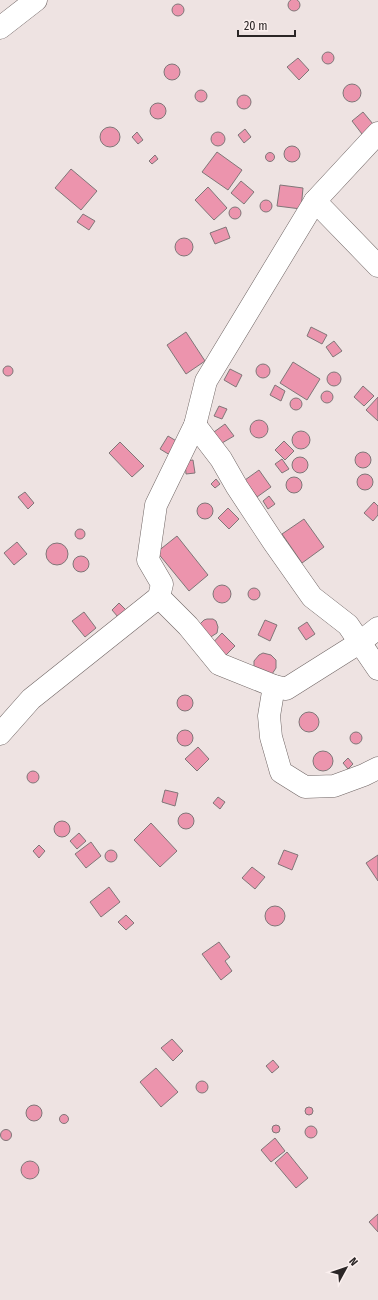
<svg xmlns="http://www.w3.org/2000/svg" width="378" height="1300" font-family="'Fira Sans Condensed',sans-serif">
<rect width="100%" height="100%" fill="#eee3e2"/>
<g fill="#ec94ad" stroke="#807678">
<circle cx="294" cy="5" r="6"/>
<circle cx="178" cy="10" r="6"/>
<circle cx="328" cy="58" r="6"/>
<polygon points="298,58 309,70 299,80 287,67"/>
<circle cx="172" cy="72" r="8"/>
<circle cx="352" cy="93" r="9"/>
<circle cx="201" cy="96" r="6"/>
<circle cx="244" cy="102" r="7"/>
<circle cx="158" cy="111" r="8"/>
<polygon points="363,112 373,124 362,134 352,121"/>
<circle cx="110" cy="137" r="10"/>
<polygon points="245,129 251,137 244,143 238,135"/>
<circle cx="218" cy="139" r="7"/>
<polygon points="137,132 143,140 138,144 132,137"/>
<circle cx="292" cy="154" r="8"/>
<polygon points="217,152 242,170 228,190 202,172"/>
<circle cx="270" cy="157" r="4.5"/>
<polygon points="155,155 158,159 152,164 149,161"/>
<polygon points="71,169 97,191 81,210 55,188"/>
<polygon points="241,181 254,192 244,204 231,193"/>
<polygon points="280,185 303,188 301,209 277,206"/>
<polygon points="208,187 227,208 214,220 195,200"/>
<circle cx="266" cy="206" r="6"/>
<circle cx="235" cy="213" r="6"/>
<polygon points="83,214 95,221 89,230 77,222"/>
<polygon points="226,227 230,238 215,244 210,233"/>
<circle cx="184" cy="247" r="9"/>
<polygon points="311,327 327,335 322,344 307,336"/>
<polygon points="186,332 205,361 186,374 167,345"/>
<polygon points="334,341 342,351 333,357 326,347"/>
<polygon points="293,362 320,379 307,400 280,383"/>
<circle cx="263" cy="371" r="7"/>
<circle cx="8" cy="371" r="5"/>
<polygon points="230,369 242,375 236,387 224,380"/>
<circle cx="334" cy="379" r="7"/>
<polygon points="275,385 285,391 281,401 270,395"/>
<polygon points="363,386 374,396 364,406 354,397"/>
<circle cx="327" cy="397" r="6"/>
<polygon points="378,397 378,421 366,410"/>
<circle cx="296" cy="404" r="6"/>
<polygon points="219,406 227,409 222,419 214,416"/>
<circle cx="259" cy="429" r="9"/>
<polygon points="225,424 234,436 222,443 214,432"/>
<circle cx="301" cy="440" r="9"/>
<polygon points="168,436 183,445 175,458 160,449"/>
<polygon points="284,441 294,451 285,460 275,450"/>
<polygon points="120,442 144,466 132,477 109,453"/>
<circle cx="363" cy="460" r="8"/>
<circle cx="300" cy="465" r="8"/>
<polygon points="282,459 289,469 282,473 275,464"/>
<polygon points="193,460 195,473 186,474 185,461"/>
<polygon points="259,470 271,487 257,497 245,480"/>
<circle cx="365" cy="482" r="8"/>
<circle cx="294" cy="485" r="8"/>
<polygon points="216,479 220,484 215,488 211,484"/>
<polygon points="25,492 34,503 28,509 18,497"/>
<polygon points="269,496 275,504 268,509 263,501"/>
<polygon points="374,502 378,506 378,515 373,521 364,513"/>
<circle cx="205" cy="511" r="8"/>
<polygon points="228,508 239,519 229,529 218,518"/>
<polygon points="304,519 324,547 302,563 282,534"/>
<circle cx="80" cy="534" r="5"/>
<polygon points="177,536 208,575 189,591 157,552"/>
<polygon points="17,542 27,554 14,565 4,553"/>
<circle cx="57" cy="554" r="11"/>
<circle cx="81" cy="564" r="8"/>
<circle cx="222" cy="594" r="9"/>
<circle cx="254" cy="594" r="6"/>
<polygon points="119,603 126,610 118,617 112,610"/>
<polygon points="84,612 96,628 85,637 72,621"/>
<polygon points="207,619 213,619 216,621 218,627 217,633 209,638 200,624 204,620"/>
<polygon points="265,620 277,625 270,641 258,635"/>
<polygon points="307,622 315,634 306,640 298,628"/>
<polygon points="222,633 235,646 221,660 208,648"/>
<polygon points="263,653 271,655 276,660 276,668 272,674 254,668 254,661 259,655"/>
<circle cx="185" cy="703" r="8"/>
<circle cx="309" cy="722" r="10"/>
<circle cx="185" cy="738" r="8"/>
<circle cx="356" cy="738" r="6"/>
<polygon points="198,747 209,759 197,771 185,759"/>
<circle cx="323" cy="761" r="10"/>
<polygon points="348,758 353,764 348,769 343,763"/>
<circle cx="33" cy="777" r="6"/>
<polygon points="165,790 178,793 175,806 162,802"/>
<polygon points="218,797 225,802 220,809 213,803"/>
<circle cx="186" cy="821" r="8"/>
<circle cx="62" cy="829" r="8"/>
<polygon points="151,823 177,851 160,867 134,840"/>
<polygon points="79,833 86,841 77,849 70,841"/>
<polygon points="91,842 101,856 86,868 75,854"/>
<polygon points="39,845 45,851 39,858 33,851"/>
<polygon points="284,850 298,855 292,870 278,864"/>
<circle cx="111" cy="856" r="6"/>
<polygon points="378,855 378,881 366,863"/>
<polygon points="252,867 265,877 255,889 242,878"/>
<polygon points="109,887 120,902 101,917 90,902"/>
<circle cx="275" cy="916" r="10"/>
<polygon points="126,915 134,923 126,930 118,922"/>
<polygon points="219,942 230,957 225,961 232,971 221,980 202,954"/>
<polygon points="172,1039 183,1051 173,1061 161,1048"/>
<polygon points="273,1060 279,1067 272,1073 266,1066"/>
<polygon points="156,1068 178,1092 161,1107 140,1082"/>
<circle cx="202" cy="1087" r="6"/>
<circle cx="34" cy="1113" r="8"/>
<circle cx="309" cy="1111" r="4"/>
<circle cx="64" cy="1119" r="4.5"/>
<circle cx="276" cy="1129" r="4"/>
<circle cx="311" cy="1132" r="6"/>
<circle cx="6" cy="1135" r="5.5"/>
<polygon points="275,1138 285,1151 271,1162 261,1150"/>
<polygon points="287,1152 308,1178 296,1188 275,1163"/>
<circle cx="30" cy="1170" r="9"/>
<polygon points="378,1214 378,1232 369,1222"/>
</g>
<g fill="none" stroke-linecap="round" stroke-linejoin="round">
<g stroke="#706665" stroke-width="23">
<g id="minor">
<polyline points="0,28 36,0"/>
<polyline points="315,201 378,266"/>
<polyline points="195,425 221,459 237,487 274,543 312,597 348,625 378,669"/>
<polyline points="159,597 188,626 219,664 274,686 286,689 359,643 378,628"/>
<polyline points="274,686 269,716 271,737 281,772 305,787 334,786 364,775 378,768"/>
<polyline points="0,734 31,699 159,597 162,584 148,560 156,505 195,425 206,381 315,201 378,133"/>
</g>
</g>
<use href="#minor" stroke="#fff" stroke-width="22"/>
</g>
<g transform="translate(346 1268) rotate(50)" stroke="#fbf0ef" stroke-width="3" paint-order="stroke">
<path d="M0-3L7 15L0 10L-7 15Z" fill="#2b2626"/>
<text y="-6" font-size="11" font-weight="bold" text-anchor="middle" fill="#2b2626">N</text>
</g>
<path d="M238 30v6h57v-6" fill="none" stroke="#2b2626" stroke-width="2"/>
<text x="244" y="30" font-size="12" fill="#2b2626" stroke="#fbf0ef" stroke-width="3" paint-order="stroke">20 m</text>
</svg>
